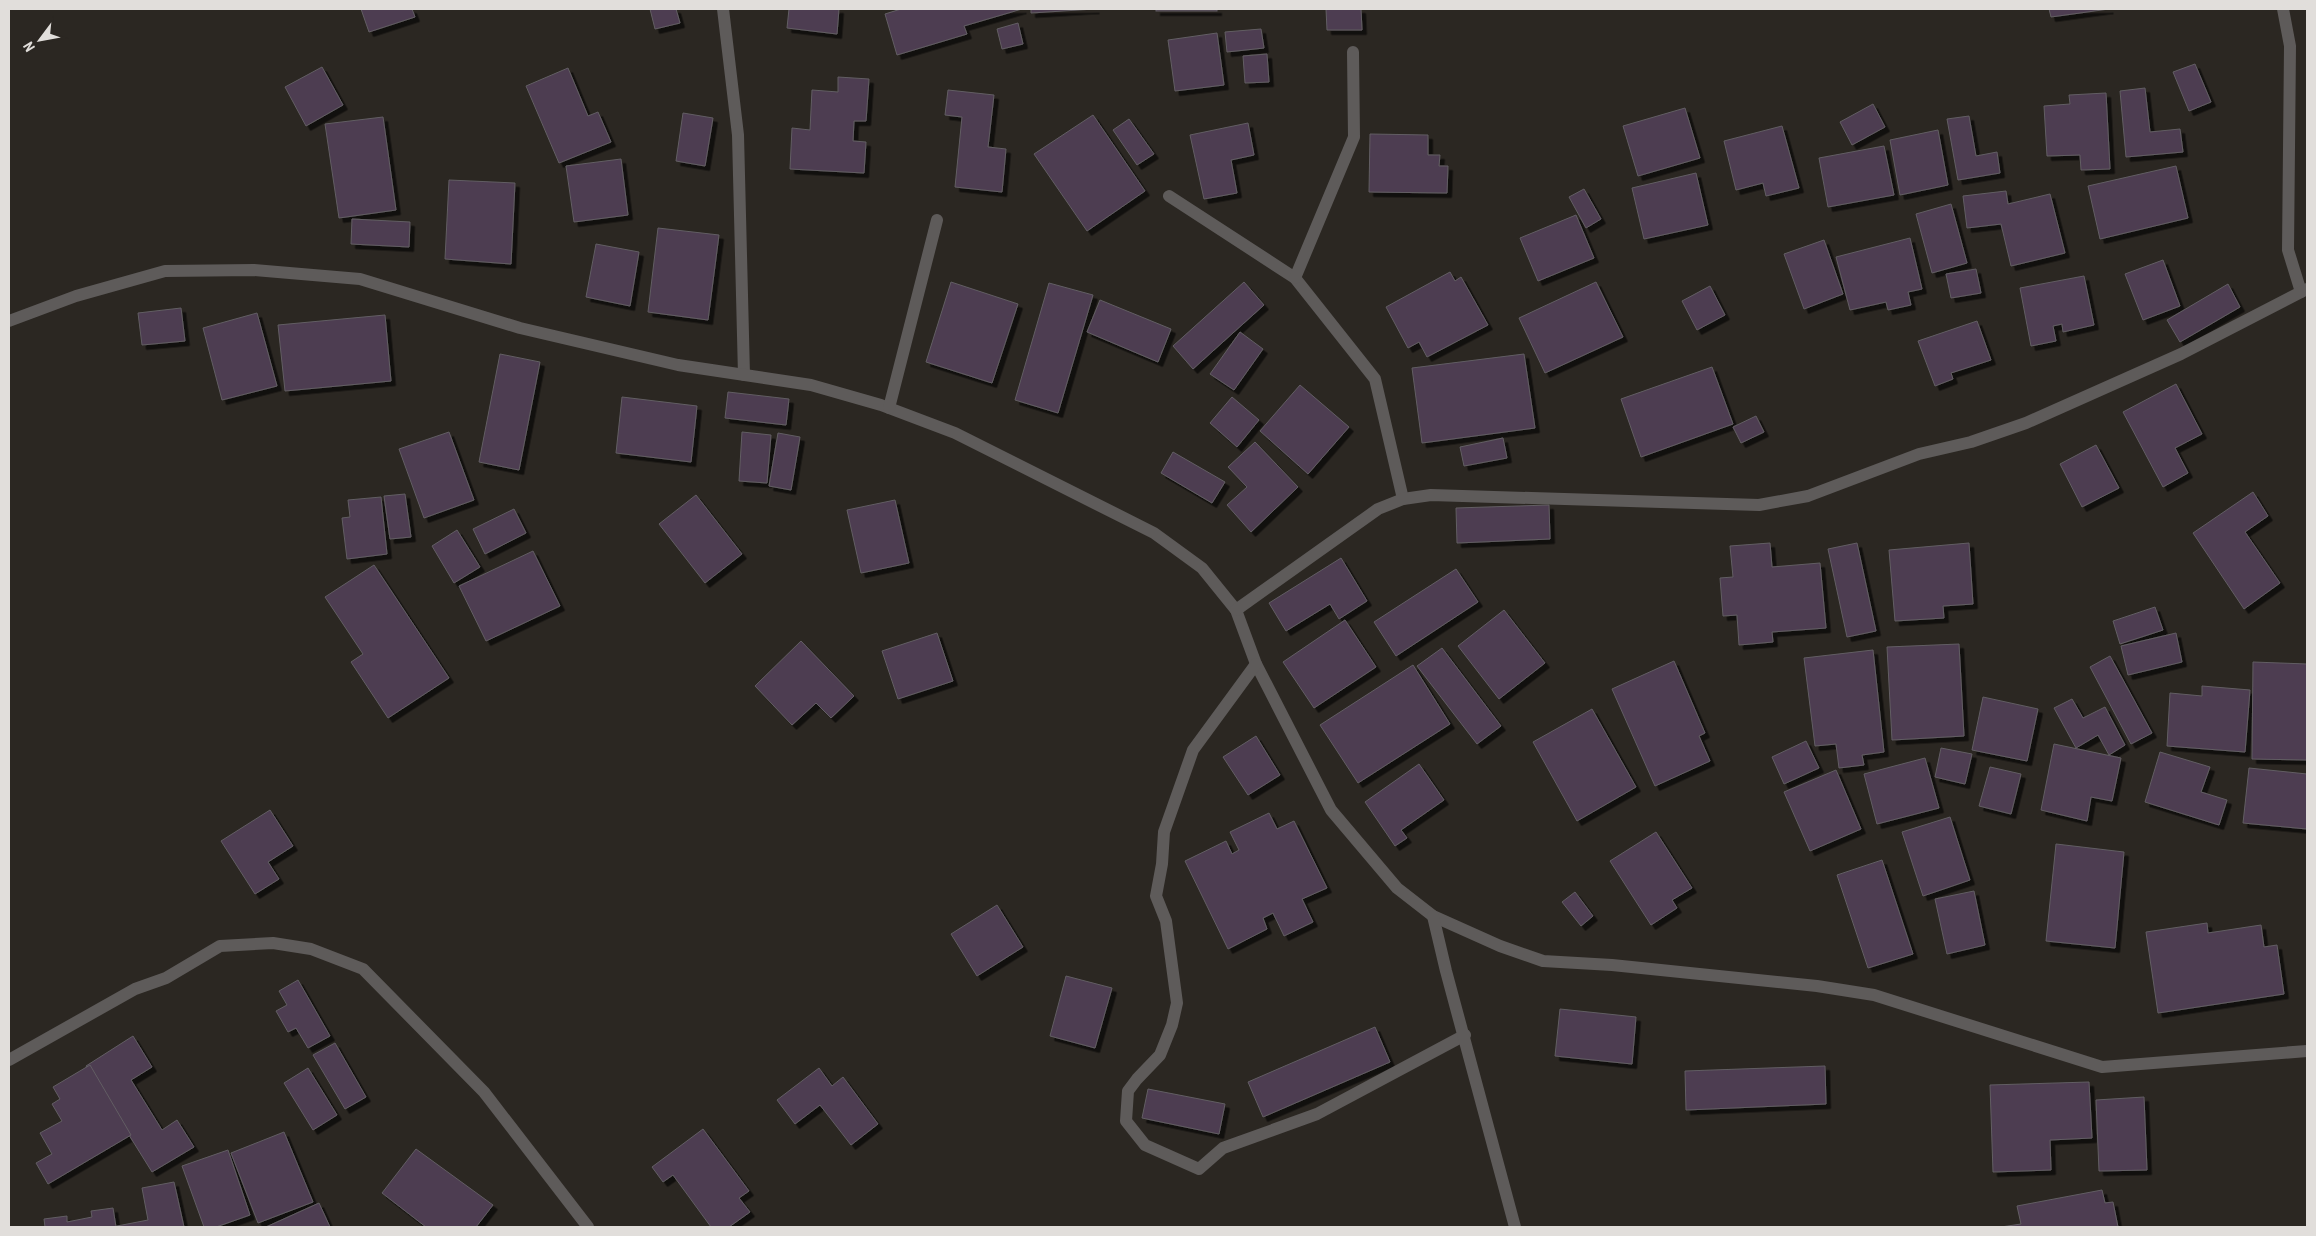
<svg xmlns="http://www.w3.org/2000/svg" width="2316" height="1236" font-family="'Roboto Condensed',sans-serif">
<defs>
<filter id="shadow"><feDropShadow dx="4.5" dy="4.5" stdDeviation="0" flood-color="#0009"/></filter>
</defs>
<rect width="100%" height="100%" fill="#2b2722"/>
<g fill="#4d3c51" stroke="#625e63" filter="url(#shadow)">
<polygon points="361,9 412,9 415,17 369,32"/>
<polygon points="650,9 676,9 680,23 655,29"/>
<polygon points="789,9 839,9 837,34 787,28"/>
<polygon points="901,9 1022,9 964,26 967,34 897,55 885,14"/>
<polygon points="1031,9 1095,9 1031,13"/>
<rect x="1156" y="9" width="61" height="2"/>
<polygon points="1326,9 1361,9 1362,30 1327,30"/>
<polygon points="2049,9 2109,9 2051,17"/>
<polygon points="1018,23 1023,44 1002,49 997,29"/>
<polygon points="1261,29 1264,48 1227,52 1225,32"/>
<polygon points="1217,33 1224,85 1175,91 1168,40"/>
<polygon points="1267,54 1269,82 1245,83 1243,56"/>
<polygon points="2195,64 2211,102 2189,111 2173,72"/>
<polygon points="322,67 343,105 306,126 285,87"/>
<polygon points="568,68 588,116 598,112 611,142 559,163 526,86"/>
<polygon points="838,77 869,79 866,121 854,121 853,141 866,142 864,173 790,169 792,128 810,130 812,90 838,92"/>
<polygon points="2145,88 2150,132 2180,129 2183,152 2126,157 2120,91"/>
<polygon points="948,90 994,95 988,147 1006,149 1002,192 955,187 962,117 945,115"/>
<polygon points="2106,93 2110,169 2081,170 2080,155 2047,156 2044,106 2070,104 2069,95"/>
<polygon points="1873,104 1885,127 1852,145 1840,122"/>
<polygon points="1685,108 1700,158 1638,176 1623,126"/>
<polygon points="683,113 713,118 705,166 676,161"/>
<polygon points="1093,115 1145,191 1087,231 1034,154"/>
<polygon points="1969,116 1976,156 1997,152 2000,173 1958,180 1947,119"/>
<polygon points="383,117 396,210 339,218 325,124"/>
<polygon points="1129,119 1154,154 1137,165 1113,130"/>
<polygon points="1248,123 1254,155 1231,160 1237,193 1204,199 1190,135"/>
<polygon points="1782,126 1799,188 1766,196 1763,183 1736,190 1724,141"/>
<polygon points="1938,130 1948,185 1900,195 1890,140"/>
<polygon points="1370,134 1428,135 1428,155 1440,155 1439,166 1448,166 1447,193 1369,192"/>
<polygon points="1884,146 1894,195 1828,207 1819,158"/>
<polygon points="621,159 628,215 574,222 566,166"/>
<polygon points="2176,166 2188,218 2100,239 2088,186"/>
<polygon points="1696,173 1708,225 1644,239 1632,188"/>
<polygon points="449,180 515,183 511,264 445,259"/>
<polygon points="1584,189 1601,219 1586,228 1569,197"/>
<polygon points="2006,191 2008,204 2050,194 2065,253 2011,266 2001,224 1967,228 1963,196"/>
<polygon points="1951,204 1967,263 1932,273 1916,214"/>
<polygon points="1576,215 1594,258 1538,281 1520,238"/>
<polygon points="352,219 410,222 409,247 351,244"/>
<polygon points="658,228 719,235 708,320 648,312"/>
<polygon points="1910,238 1922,289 1908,292 1911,305 1888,310 1886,302 1850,310 1836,257"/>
<polygon points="1824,240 1843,294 1804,309 1784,254"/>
<polygon points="596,244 639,252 630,306 586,297"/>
<polygon points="2163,260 2180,306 2143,320 2125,274"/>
<polygon points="1976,269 1981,293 1951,298 1946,274"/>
<polygon points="1450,272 1455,281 1461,277 1488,325 1427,357 1419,342 1408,348 1386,307"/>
<polygon points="2084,276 2094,325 2063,332 2062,324 2053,326 2056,341 2031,346 2020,288"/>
<polygon points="951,282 1018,304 992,383 926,362"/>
<polygon points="1244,282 1264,305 1193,369 1173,346"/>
<polygon points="1596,282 1623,337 1545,373 1519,318"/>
<polygon points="1049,283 1093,295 1058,413 1015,400"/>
<polygon points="2228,284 2240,307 2180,342 2167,320"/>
<polygon points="1710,286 1725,315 1697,330 1682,301"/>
<polygon points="1100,300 1171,329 1158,362 1087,332"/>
<polygon points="181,308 185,341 142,345 138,313"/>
<polygon points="257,313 277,386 222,400 203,328"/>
<polygon points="385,315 391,381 285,391 278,325"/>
<polygon points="1977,321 1991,360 1951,373 1953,379 1935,386 1918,341"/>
<polygon points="1240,332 1263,349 1234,390 1210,374"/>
<polygon points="500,354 540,362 519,470 479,462"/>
<polygon points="1524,354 1535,428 1422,443 1412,368"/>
<polygon points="1712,367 1733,424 1641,457 1621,399"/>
<polygon points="2176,384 2202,434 2175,448 2188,473 2163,487 2123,412"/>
<polygon points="1300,385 1349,427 1308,474 1260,431"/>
<polygon points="728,392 789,399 786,425 725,418"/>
<polygon points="622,397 697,406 691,462 616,453"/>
<polygon points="1232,397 1259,420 1237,447 1210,423"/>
<polygon points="1756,416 1764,432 1741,443 1733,427"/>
<polygon points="449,432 474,500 424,518 399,449"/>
<polygon points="742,432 771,435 767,483 739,481"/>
<polygon points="778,433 800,437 791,490 769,486"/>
<polygon points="1503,438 1507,458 1464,466 1460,447"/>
<polygon points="1255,442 1298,487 1251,532 1227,505 1247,487 1228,467"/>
<polygon points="2096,445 2119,488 2082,507 2060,464"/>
<polygon points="1173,452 1225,482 1212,503 1161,473"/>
<polygon points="2253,492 2268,516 2245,532 2280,583 2244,609 2193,533"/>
<polygon points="405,494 411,537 390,539 384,496"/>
<polygon points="696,495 742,554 705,583 659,524"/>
<polygon points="381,497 387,554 347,559 342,518 350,517 348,500"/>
<polygon points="895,500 909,563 861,573 847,510"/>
<polygon points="1549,505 1550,539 1457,543 1456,508"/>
<polygon points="514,509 526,533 485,554 473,529"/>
<polygon points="457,530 480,567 454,583 432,546"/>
<polygon points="1770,543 1772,567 1820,563 1826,628 1772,632 1773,642 1739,645 1737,615 1723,616 1720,578 1733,577 1730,546"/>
<polygon points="1857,543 1876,631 1847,637 1828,549"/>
<polygon points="1969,543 1973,604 1943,606 1944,618 1895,621 1889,550"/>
<polygon points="533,551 560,606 486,641 459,586"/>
<polygon points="1341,558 1367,601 1339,619 1330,604 1286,631 1269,603"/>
<polygon points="374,565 449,678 388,718 351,662 363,654 325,597"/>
<polygon points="1456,569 1478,602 1396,656 1374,622"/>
<polygon points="2155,607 2163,630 2120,644 2113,621"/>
<polygon points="1504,610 1545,663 1499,699 1458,646"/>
<polygon points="1345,620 1376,667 1314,708 1283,662"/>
<polygon points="937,633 953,681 898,699 882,651"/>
<polygon points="2176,633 2182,662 2128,675 2121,646"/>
<polygon points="801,641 854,696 831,718 816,703 792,725 755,686"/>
<polygon points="1959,644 1964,736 1892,740 1887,647"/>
<polygon points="1442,648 1501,726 1477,744 1417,666"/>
<polygon points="1873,650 1884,752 1862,755 1864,765 1839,768 1836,744 1815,746 1804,658"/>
<polygon points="2110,656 2152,733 2131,744 2090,667"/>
<polygon points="1674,661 1705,733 1699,736 1710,761 1655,786 1612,689"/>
<polygon points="2253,662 2307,664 2307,760 2252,759"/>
<polygon points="1413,665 1450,724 1358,783 1320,725"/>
<polygon points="2202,686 2250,690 2245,752 2167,746 2170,693 2202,696"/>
<polygon points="1983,697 2038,709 2027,761 1972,750"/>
<polygon points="2072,699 2083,718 2105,707 2125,745 2109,755 2098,735 2076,748 2054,708"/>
<polygon points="1592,709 1636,787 1577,821 1533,742"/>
<polygon points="1256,736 1280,775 1248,795 1223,757"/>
<polygon points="1806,741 1819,768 1784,784 1772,757"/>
<polygon points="2054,744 2121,758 2112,801 2091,797 2087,821 2041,810"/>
<polygon points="1941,748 1972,754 1965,784 1935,777"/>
<polygon points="2160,752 2210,767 2201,792 2227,800 2219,825 2145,802"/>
<polygon points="1925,758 1939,808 1877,824 1864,774"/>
<polygon points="1419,764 1444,800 1401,830 1407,838 1395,846 1365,802"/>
<polygon points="1990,767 2021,774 2011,814 1979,806"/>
<polygon points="2249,768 2307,774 2307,829 2243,823"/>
<polygon points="1836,770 1861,829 1810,851 1784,792"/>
<polygon points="270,810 293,846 268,862 279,879 255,894 221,841"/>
<polygon points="1269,813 1277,829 1294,821 1327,888 1302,899 1313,922 1284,936 1273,913 1263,918 1267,929 1228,949 1185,861 1226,841 1232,854 1239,850 1230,832"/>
<polygon points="1950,817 1970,880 1923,896 1902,832"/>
<polygon points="1656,832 1692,888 1672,900 1677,908 1651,925 1610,861"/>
<polygon points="2056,844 2124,852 2115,948 2046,941"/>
<polygon points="1882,860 1913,954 1868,968 1837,875"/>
<polygon points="1974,891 1985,945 1947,954 1935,899"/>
<polygon points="1575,892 1593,916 1581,926 1562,902"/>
<polygon points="997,905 1023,947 977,976 951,934"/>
<polygon points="2207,923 2208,933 2261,925 2264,947 2277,945 2284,994 2158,1013 2146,932"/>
<polygon points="1066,976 1112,988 1095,1048 1050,1036"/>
<polygon points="298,980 330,1036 308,1048 296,1028 288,1032 276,1011 287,1005 279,991"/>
<polygon points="1560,1009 1636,1017 1632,1064 1555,1056"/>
<polygon points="1375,1027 1390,1062 1263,1117 1248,1082"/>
<polygon points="133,1036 152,1067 131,1080 162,1130 177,1120 194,1147 152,1172 86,1066"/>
<polygon points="335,1043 366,1097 345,1109 313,1055"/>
<polygon points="90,1065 131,1135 48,1184 36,1163 52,1154 40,1133 62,1121 52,1104 60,1099 53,1087"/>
<polygon points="1825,1066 1826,1104 1686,1110 1685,1071"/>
<polygon points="308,1068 337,1115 313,1130 284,1083"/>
<polygon points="819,1068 832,1086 843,1077 878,1124 851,1145 820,1105 795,1124 777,1100"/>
<polygon points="2089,1082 2092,1138 2050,1140 2051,1170 1993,1172 1990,1085"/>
<polygon points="1148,1089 1225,1104 1219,1134 1142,1118"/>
<polygon points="2144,1097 2147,1170 2099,1171 2096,1100"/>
<polygon points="703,1129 749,1191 739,1198 750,1212 729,1227 711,1227 673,1175 663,1182 652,1167"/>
<polygon points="284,1132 313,1202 258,1223 231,1153"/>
<polygon points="416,1149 493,1205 476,1227 426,1227 382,1193"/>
<polygon points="228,1150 250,1215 216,1227 204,1227 182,1166"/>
<polygon points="174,1182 184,1227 112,1227 148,1220 142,1188"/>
<polygon points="2102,1190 2105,1203 2113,1202 2118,1227 2001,1227 2021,1224 2017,1206"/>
<polygon points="319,1203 330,1227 266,1227"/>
<polygon points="113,1208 116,1227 45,1227 44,1219 67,1216 67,1222 92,1217 91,1211"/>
</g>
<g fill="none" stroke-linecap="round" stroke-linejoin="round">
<g stroke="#5e5b5a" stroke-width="12">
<polyline points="723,9 738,135 744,375"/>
<polyline points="2283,9 2290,46 2288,250 2301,292"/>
<polyline points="1169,196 1295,278 1375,379 1403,499"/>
<polyline points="1295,278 1354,137 1353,52"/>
<polyline points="9,321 76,296 165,271 254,270 360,279 520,328 678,365 811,385 881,405 955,433 1154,533 1202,568 1236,610 1256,664 1331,810 1397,888 1433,916 1500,946 1543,961 1612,965 1817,986 1874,995 2102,1067 2307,1051"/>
<polyline points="889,408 937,220"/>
<polyline points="1236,610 1378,509 1403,499 1431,495 1759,505 1808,496 1919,454 1971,442 2026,423 2181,354 2307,289"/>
<polyline points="1256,664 1193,750 1164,832 1162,864 1156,896 1166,921 1177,1003 1172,1025 1160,1055 1137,1079 1128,1091 1126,1121 1145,1145 1199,1169 1223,1148 1317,1114 1465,1035"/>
<polyline points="1433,916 1446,971 1515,1227"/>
<polyline points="9,1060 135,989 166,978 220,946 273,943 311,949 363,969 484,1092 588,1227"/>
</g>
</g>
<rect width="2316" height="1236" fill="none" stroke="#e1dedb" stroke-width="20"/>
<g transform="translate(40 40) rotate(238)" stroke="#2b2722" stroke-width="4" paint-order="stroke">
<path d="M0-4L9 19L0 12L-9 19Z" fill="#e1dedb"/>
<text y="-8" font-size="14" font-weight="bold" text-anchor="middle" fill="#e1dedb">N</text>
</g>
</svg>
